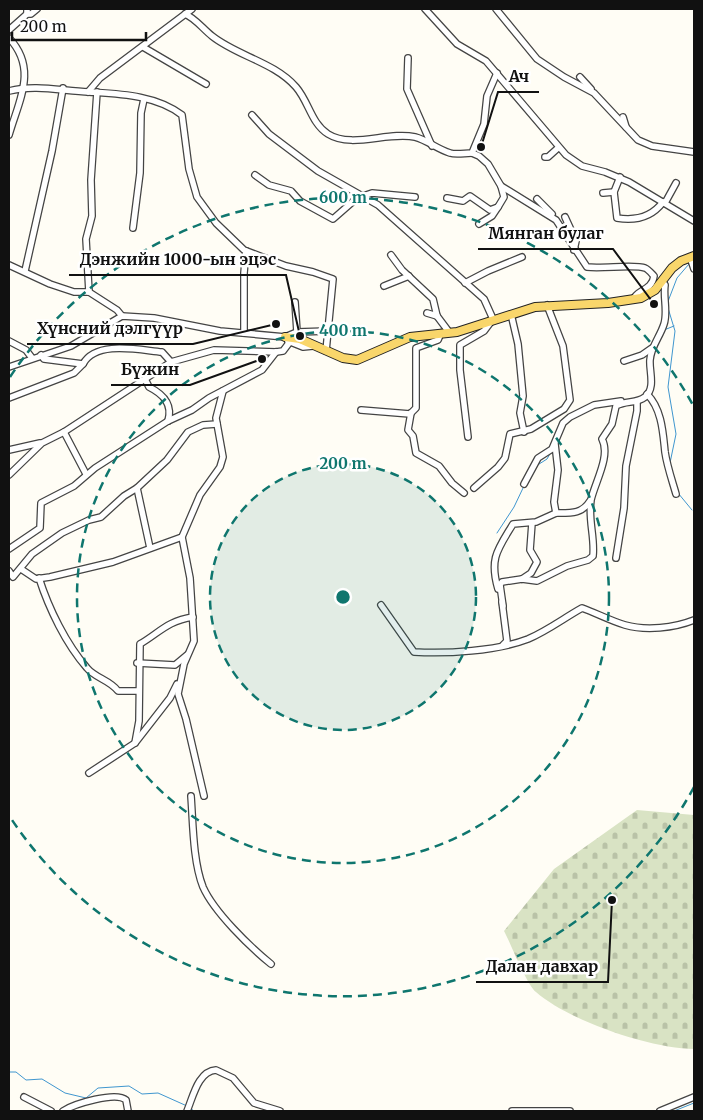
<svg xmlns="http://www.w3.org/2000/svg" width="703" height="1120" font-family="Merriweather,serif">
<defs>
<pattern id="cemetery-stones" width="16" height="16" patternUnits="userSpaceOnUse" patternTransform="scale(1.25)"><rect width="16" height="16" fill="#d9e3c4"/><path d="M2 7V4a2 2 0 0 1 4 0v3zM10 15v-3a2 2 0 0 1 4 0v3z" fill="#b9c2a7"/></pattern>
</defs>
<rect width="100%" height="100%" fill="#fffdf5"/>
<path fill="url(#cemetery-stones)" d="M637,810L694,815V1049C652,1049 569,1021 536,992C527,985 511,944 504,931L554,869Z"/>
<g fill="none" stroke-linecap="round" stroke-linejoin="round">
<g stroke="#3f96cf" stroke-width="1">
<polyline points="667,304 677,278 689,264"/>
<polyline points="668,308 675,331 668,387 676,434 670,463"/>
<polyline points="664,330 674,326"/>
<polyline points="536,466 547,459 551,452"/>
<polyline points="678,493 692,510"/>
<polyline points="497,533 514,507 524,486"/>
<polyline points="9,1072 16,1072 26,1080 42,1079 65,1093 86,1098 98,1088 129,1086 142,1094 158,1093 187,1106"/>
<polyline points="190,1108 194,1111 212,1111"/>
<polyline points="674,1111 694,1103"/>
</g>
<g stroke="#444" stroke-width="8">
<g id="minor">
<polyline points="425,9 457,44 486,61 566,155 582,166 605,172 629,182 694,221"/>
<polyline points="496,9 537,59 564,77 594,93 638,140 652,146 694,152"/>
<polyline points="27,14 31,14 37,9"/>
<path d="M185,14C195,18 203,29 212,36C237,56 274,62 296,87C309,102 311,123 328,134C352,149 388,131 415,137C427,140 437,149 450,153C456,155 465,153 472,153L484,124L487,96L497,73"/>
<polyline points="9,30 27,14 27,9"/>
<path d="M9,38C38,69 19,100 9,135"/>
<polyline points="143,47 206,84"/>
<polyline points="408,58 407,89 432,146"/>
<polyline points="580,77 591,89"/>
<path d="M9,91C35,84 62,91 89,92C120,94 156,95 182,115L189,169L197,197L216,223L244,250L286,266L313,272L333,279L326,351"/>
<polyline points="88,92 100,78 192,9"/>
<polyline points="252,115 269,134 318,171 378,205 484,299 493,319 484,331 460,345 460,370 468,437"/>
<polyline points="623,117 626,127"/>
<path d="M472,153L479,156L488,164L501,186L556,220L587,267C602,269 635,264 645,268C648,269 652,274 654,276C652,291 637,289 633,300"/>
<polyline points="545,157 548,157 558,148"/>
<polyline points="255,175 269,185 291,191 300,201 333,219 357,198 372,193 415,197"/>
<path d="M620,177L614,192L617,218C635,221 651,218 663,202"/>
<polyline points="603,193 614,192"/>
<polyline points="447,198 463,201 470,196 490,210 498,207 504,197 501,186"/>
<polyline points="537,199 552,214"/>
<polyline points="665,203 676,183"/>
<polyline points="565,217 576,241 574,250"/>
<polyline points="479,224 492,216 498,207"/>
<polyline points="133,228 140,173 141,113 144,99"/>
<polyline points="391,255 402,270 433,299 437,316 449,332"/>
<polyline points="690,257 694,269"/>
<polyline points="9,265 50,284 74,292 89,292 117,310 122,316"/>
<polyline points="25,271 52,151 63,88"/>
<polyline points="465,283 488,271 522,257"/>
<polyline points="384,286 409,276"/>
<polyline points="89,292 86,239 92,216 91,180 97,92"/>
<polyline points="295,302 297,332"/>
<polyline points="427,313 437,316"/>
<polyline points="511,314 518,344 523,396 520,413 524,432"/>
<polyline points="244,333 244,273 246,251"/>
<polyline points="9,341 26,350 32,358"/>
<polyline points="288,341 303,347 313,346"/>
<path d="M41,355L44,359L83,364C96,340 139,350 162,352L171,362"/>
<polyline points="624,361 642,355 652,348"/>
<polyline points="9,367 71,346 122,316 154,318 220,331 285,337 297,332 328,331"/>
<path d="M145,379L149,387C163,394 173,404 168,421"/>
<path d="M647,394C662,409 663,433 665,452C667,466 672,480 676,494"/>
<polyline points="9,398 74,373 83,364"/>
<polyline points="361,410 410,414 416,408 416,348 438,340 441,333"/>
<polyline points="411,413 408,430 413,436 416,453 439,466 452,483 464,493"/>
<polyline points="64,432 86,474"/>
<path d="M555,444L558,470L554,502L556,513C571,513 582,514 590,501"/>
<polyline points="9,450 40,443"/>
<polyline points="9,475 42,443 64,432 171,362 214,350 276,352 283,351 289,343"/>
<polyline points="524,484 538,458 552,449 563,423 570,417 594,405 621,401"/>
<polyline points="474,488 498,467 505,458 510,434 531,429 564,409 570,400 563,346 547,305"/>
<polyline points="150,548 137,488 167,460 188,432 203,425 217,424"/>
<polyline points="9,549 40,528 41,503 74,486 95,468 168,421 192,410 209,398 262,370 276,352"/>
<polyline points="616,558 624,508 626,466 637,411 637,402"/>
<polyline points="21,569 36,579 50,577 113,562 182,537"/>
<polyline points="9,571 13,577 32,554 62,533 89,520 101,517 124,496 137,488"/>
<path d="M39,578C49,609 66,644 87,668C95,678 110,680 118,691H138"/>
<polyline points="522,579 531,573 537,562 530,550 532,523"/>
<path d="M498,589C489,558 498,549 513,524L536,522L556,513"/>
<polyline points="502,602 507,641 503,645"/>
<path d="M381,605L414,652C447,654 497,651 528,639C547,631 564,618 582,608C596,613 611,621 625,625C646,631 674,628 694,620"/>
<path d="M503,606L500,585L502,582L522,579L537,581L567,566L588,560L593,556C595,537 588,520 591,500C595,482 611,456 602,439L612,424L616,406C626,400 636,404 645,397C656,388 649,371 650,360C651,346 660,337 664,324C668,312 663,297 665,285L662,281"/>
<polyline points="137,663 175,665 187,655"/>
<path d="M135,743L139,721L140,644C159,633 167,621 193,617"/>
<polyline points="89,773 135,743 170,698 177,684"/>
<path d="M191,796C193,823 193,862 203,887C214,912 250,947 271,964"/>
<polyline points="204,796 186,719 178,694 184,664 194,641 190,578 182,537 200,495 220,467 223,457 216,418 223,391"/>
<polyline points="24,1097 51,1111"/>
<path d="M63,1111C74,1104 116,1091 126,1100L128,1111"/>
<path d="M187,1111C193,1097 198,1071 216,1070L233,1078L254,1103L280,1111"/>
<polyline points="512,1111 570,1111"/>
<polyline points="660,1111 694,1097"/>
</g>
</g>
<g stroke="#222" stroke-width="10">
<polyline id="major" points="285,337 300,339 343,358 357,360 410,337 457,332 535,307 608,303 641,298 655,290 672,268 681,261 694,256"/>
</g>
<use href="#minor" stroke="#fff" stroke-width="5.5"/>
<use href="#major" stroke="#f9d66b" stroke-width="8"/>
</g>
<circle cx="343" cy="597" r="133" fill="#0f766e" fill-opacity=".12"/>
<g fill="none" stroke="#0f766e" stroke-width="2.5" stroke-dasharray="9 6">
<circle cx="343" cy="597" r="133"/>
<circle cx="343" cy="597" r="266"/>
<path d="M694 787A399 399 0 0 1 10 817M10 377A399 399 0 0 1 694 407"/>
</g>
<circle cx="343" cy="597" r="8" fill="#0f766e" stroke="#fff" stroke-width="2.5"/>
<g font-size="15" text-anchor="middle" font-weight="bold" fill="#0f766e" stroke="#fff" stroke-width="5" stroke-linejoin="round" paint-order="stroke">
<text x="343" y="203">600 m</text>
<text x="343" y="336">400 m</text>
<text x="343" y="469">200 m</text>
</g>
<path fill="none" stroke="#111" stroke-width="2" d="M481 147L498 92H539M654 304L613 249H478M300 336L286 275H69M276 324L193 344H27M262 359L190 385H111M612 900L608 982H476"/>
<g fill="#111" stroke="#fff" stroke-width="2">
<circle cx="481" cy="147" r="5"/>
<circle cx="654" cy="304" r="5"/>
<circle cx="300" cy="336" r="5"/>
<circle cx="276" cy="324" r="5"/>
<circle cx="262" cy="359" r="5"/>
<circle cx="612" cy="900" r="5"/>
</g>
<g font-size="16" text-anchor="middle" font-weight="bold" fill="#111" stroke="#fff" stroke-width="5" stroke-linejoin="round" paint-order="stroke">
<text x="519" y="82">Ач</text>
<text x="546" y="239">Мянган булаг</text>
<text x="178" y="265">Дэнжийн 1000-ын эцэс</text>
<text x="110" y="334">Хүнсний дэлгүүр</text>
<text x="150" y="375">Бүжин</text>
<text x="542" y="972">Далан давхар</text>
</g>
<rect width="703" height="1120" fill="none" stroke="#111111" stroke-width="20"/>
<path d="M12 32v8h134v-8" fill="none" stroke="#111111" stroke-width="2.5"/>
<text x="20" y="32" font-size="15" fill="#111111" stroke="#ffffff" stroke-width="4" paint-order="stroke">200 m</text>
</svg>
